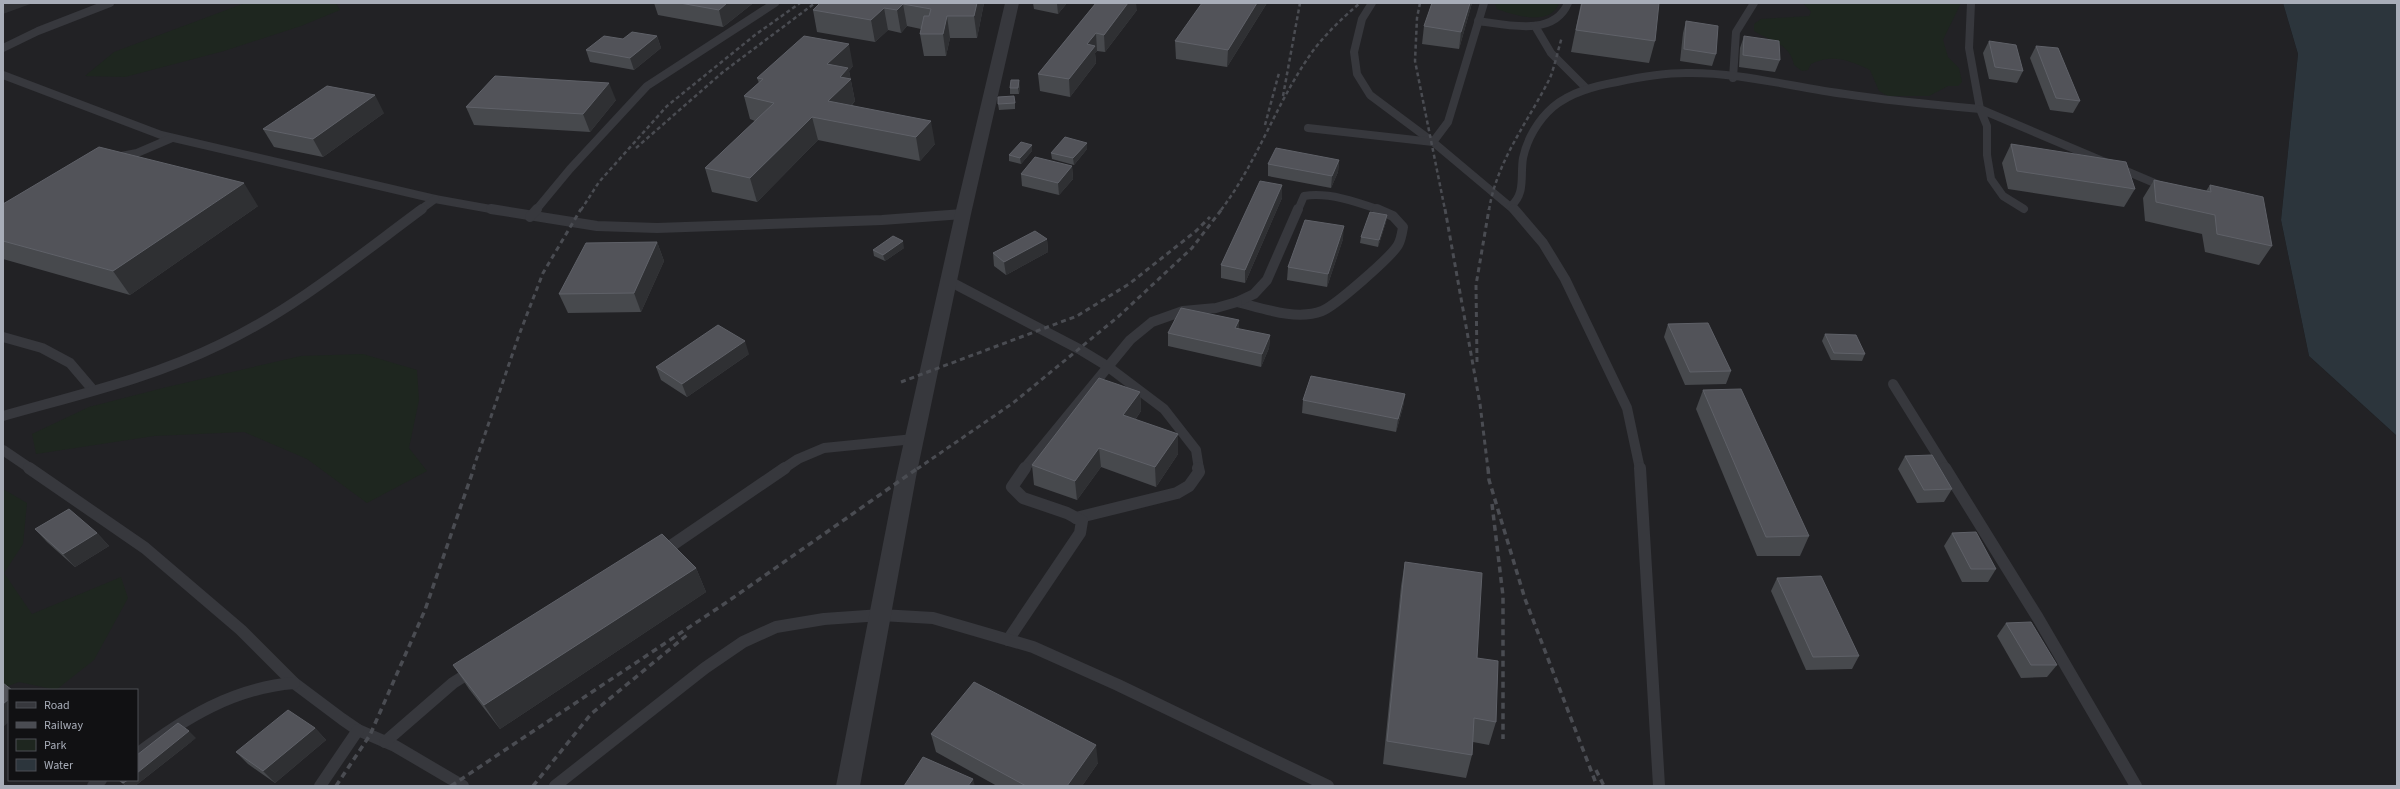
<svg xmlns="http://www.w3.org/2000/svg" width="2400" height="789" font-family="'Source Sans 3',sans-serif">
<rect width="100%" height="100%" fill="#161618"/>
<path fill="#222225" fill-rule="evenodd" d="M3,3H2283L2298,54L2281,220L2309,356L2397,436V786H3ZM9,690H137V780H9Z"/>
<g fill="#1e261f">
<polygon points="245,3 336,3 340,10 301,26 224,51 125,77 85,76 114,52"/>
<path d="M1495,3H1559C1551,27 1513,15 1497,9Z"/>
<path d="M1803,3H1961L1943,40L1948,57L1959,68L1962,82L1958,86H1948L1929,96H1888L1879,91L1870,70C1848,60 1833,54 1811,64L1808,70L1802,71L1794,65C1790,44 1771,41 1754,31V24L1761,19L1809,16L1811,12Z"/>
<polygon points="363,354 417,370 419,400 409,448 427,471 367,503 307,459 244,432 154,436 36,454 32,434 89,407 167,387 301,356"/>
<polygon points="3,489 27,503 23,544 4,573 32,614 121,577 128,598 94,660 56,690 19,682 3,688"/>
</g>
<polygon fill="#2c353c" points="2283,3 2397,3 2397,436 2309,356 2281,220 2298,54"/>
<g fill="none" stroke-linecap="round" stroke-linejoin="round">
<g stroke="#37383d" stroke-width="8">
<polyline points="1372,3 1362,19 1354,52 1357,74 1370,95 1433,142 1514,210"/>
<path d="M1478,21C1508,25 1554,37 1568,3"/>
<polyline points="1535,26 1551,53 1587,89"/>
<polyline points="3,48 38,31 110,3"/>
<polyline points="3,75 161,135 435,199 496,210"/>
<polyline points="1733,78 1736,32 1754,3"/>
<polyline points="1308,128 1433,142 1448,122 1484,3"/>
<polyline points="116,157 137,153 172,138"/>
<path d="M1511,206C1526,193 1520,176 1523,158C1527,139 1538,120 1553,107C1571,92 1595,86 1617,82C1640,77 1663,73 1686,73C1739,72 1792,87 1845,94C1890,101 1935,105 1980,109L1969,48L1971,3"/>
<polyline points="2024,209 2003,196 1991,179 1987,155 1987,126 1980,109 2164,187"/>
<polyline points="420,210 435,199"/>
<polyline points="536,210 570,169 647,86 775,3"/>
<path d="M1298,210L1304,196C1329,192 1357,202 1380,210"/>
</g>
<g stroke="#37383d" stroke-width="10">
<polyline points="491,209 597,226 657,228 882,220 963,214"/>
<polyline points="1514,209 1543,243 1565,279 1627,408 1640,469"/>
<polyline points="530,217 537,209"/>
<polyline points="949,281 1079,349 1107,366 1164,409 1196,450 1199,469"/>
<path d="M1237,302C1262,308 1296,321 1322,311C1335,306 1391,257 1398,245C1401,240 1402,233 1403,227L1393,216L1377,209"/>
<polyline points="1237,302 1254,294 1267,280 1298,209"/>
<polyline points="3,337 42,348 70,363 93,390"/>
<polyline points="1893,384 1946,469"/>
<path d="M3,416C77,395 152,378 221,344C294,309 357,257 422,209"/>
<polyline points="3,450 31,469"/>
<polyline points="783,469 798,459 824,448 914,439"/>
<polyline points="1024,469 1130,340 1152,322 1183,311 1216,308 1237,302"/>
</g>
<g stroke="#37383d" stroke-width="12">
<polyline points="29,468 145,548 241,630 294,683 342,719 358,730 395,746 463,786"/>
<polyline points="1640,468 1659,786"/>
<polyline points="1945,468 2038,618 2136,786"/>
<polyline points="1076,518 1177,493 1189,486 1199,472 1198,468"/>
<polyline points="662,552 785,468"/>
<polyline points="1008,640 1080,533 1082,521 1067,513 1023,498 1012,487 1025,468"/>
<polyline points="385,742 453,683 472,671"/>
<path d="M137,754C185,718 233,688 294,683"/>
<polyline points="93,786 101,780"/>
<polyline points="320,786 358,730"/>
<polyline points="555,786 705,668 743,642 776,627 824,619 881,615 933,618 1033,647 1118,685 1328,786"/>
</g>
<polygon fill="#37383d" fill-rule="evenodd" points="1005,3 1019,3 971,214 916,477 860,786 836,786 896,477 955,214"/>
<g stroke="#4a4c52" stroke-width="2.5" stroke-dasharray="4 3" stroke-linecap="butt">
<polyline points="1420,3 1417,18 1415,61 1445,210"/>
<polyline points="1283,96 1300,3"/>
<polyline points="1265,125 1279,73"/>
<polyline points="636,148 723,72 815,3"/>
<polyline points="581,210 599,182 667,106 755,35 800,3"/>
<path d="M1221,210C1256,164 1274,109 1306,61C1320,39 1340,20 1360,3"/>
<path d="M1489,210C1497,160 1528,122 1550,78C1555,65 1558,50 1562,37"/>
</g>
<g stroke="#4a4c52" stroke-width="3" stroke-dasharray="5 4" stroke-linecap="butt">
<polyline points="1445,209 1480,404 1488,469"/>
<polyline points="1477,362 1476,285 1489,209"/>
<polyline points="901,382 1077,316 1129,284 1196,231 1210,217"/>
<polyline points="473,469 519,335 543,273 581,209"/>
<polyline points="917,469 1013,403 1119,316 1192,248 1222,209"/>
</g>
<g stroke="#4a4c52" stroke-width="3.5" stroke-dasharray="6 4.5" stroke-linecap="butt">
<polyline points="1488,468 1489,480 1525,599 1597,786"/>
<polyline points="1492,504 1503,596 1503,739"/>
<polyline points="1596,770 1604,786"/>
<polyline points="336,786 370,735 425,610 474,468"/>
<polyline points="451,786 727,602 918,468"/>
<polyline points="533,786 591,714 687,635"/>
</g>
</g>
<g fill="#47494d">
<polygon points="654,3 752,3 752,4 723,27 658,15"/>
<polygon points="820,3 984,3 977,38 950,38 946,56 924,56 920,34 921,29 907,26 901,33 888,30 875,42 817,32 813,10"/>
<polygon points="1033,3 1067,3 1058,14 1034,9"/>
<polygon points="1096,3 1137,10 1105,52 1097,51 1095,53 1096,63 1070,97 1040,91 1038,74"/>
<polygon points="1267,3 1227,67 1176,59 1175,41"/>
<polygon points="1472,3 1459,49 1422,44 1424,26"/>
<polygon points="1581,3 1655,41 1649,63 1571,52"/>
<polygon points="1686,21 1716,54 1712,66 1680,61 1683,33"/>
<polygon points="657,36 661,48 634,70 590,62 586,50 623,39"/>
<polygon points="1744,36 1780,60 1775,72 1739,67 1740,48"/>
<polygon points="1989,41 2023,71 2017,83 1989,79 1983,53"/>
<polygon points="2036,46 2080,101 2073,113 2050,110 2030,58"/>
<polygon points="853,66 849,71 855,101 852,105 935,144 920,161 818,140 757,202 712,192 705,168 755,121 750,119 744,96 759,83 757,78"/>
<polygon points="1020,86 1019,94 1010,94 1010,88"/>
<polygon points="616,100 590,132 474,125 466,107"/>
<polygon points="1015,102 1015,109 999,110 998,104"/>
<polygon points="384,113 323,157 274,147 263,129"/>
<polygon points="2011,144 2135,189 2124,207 2008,189 2002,163"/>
<polygon points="1087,149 1074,165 1052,159 1051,153"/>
<polygon points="1032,151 1021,164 1009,161 1009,155"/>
<polygon points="1339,160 1338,172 1331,188 1268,176 1268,164"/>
<polygon points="1072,166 1073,179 1059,195 1022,186 1021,174"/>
<polygon points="2154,180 2206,191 2210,185 2272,246 2259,265 2205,252 2202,234 2145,221 2143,198"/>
<polygon points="1282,185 1282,198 1245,283 1221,278 1221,265"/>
<polygon points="3,204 258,206 130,295 3,259"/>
<polygon points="1387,215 1386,222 1378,247 1360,243 1361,237"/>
<polygon points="1047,239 1048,252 1006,275 994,266 993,253"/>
<polygon points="1343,239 1327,287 1287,280 1288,267"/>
<polygon points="657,242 664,261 641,312 568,313 559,294"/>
<polygon points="904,248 885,261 874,256 873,250"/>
<polygon points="1239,320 1239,329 1270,335 1269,348 1261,367 1168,346 1168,333"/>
<polygon points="1668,324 1731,371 1726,384 1685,385 1664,337"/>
<polygon points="1825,334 1865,354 1862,361 1831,360 1822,341"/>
<polygon points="749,354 687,397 661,380 656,367"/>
<polygon points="1703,390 1809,536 1800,556 1757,556 1696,409"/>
<polygon points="1140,392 1141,411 1135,420 1178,434 1178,454 1156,487 1101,467 1077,500 1034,485 1032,465"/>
<polygon points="1405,394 1403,407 1396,432 1302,413 1303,400"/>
<polygon points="1905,456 1952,489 1944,502 1917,503 1898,469"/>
<polygon points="35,529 97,533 109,546 75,567 47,542"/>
<polygon points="1952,533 1996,569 1988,582 1962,582 1944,546"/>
<polygon points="1405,562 1477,658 1496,722 1489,745 1473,742 1472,755 1466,778 1383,764 1401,586"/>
<polygon points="696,568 706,592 500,729 469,689 453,665"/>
<polygon points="1777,578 1859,656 1852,669 1806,670 1771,591"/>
<polygon points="2006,623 2057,665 2047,677 2021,678 1997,636"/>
<polygon points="315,728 326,740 275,783 248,764 236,752"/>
<polygon points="931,734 1098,763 1082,786 997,786 936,752"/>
<polygon points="196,738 135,786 126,786 118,780 137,780"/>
</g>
<g fill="#2f3033">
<polygon points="3,3 33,3 3,14"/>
<polygon points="727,3 752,3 752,4 723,27 719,10"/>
<polygon points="977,3 984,3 977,38 974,16"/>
<polygon points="1057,3 1067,3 1058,14"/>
<polygon points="1128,3 1136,3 1137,10 1105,52 1104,35"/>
<polygon points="1257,3 1267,3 1227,67 1228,50"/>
<polygon points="1470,3 1472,3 1459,49 1461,32"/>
<polygon points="903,4 907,26 901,33 897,10"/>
<polygon points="884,8 888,30 875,42 871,20"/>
<polygon points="947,16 950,38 946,56 943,34"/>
<polygon points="1096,33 1097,51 1095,53 1096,63 1070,97 1069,79 1087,44"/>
<polygon points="657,36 661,48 634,70 630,58"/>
<polygon points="849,44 853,66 849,71 855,101 836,121 828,101 827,64"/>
<polygon points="1019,80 1020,86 1019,94 1018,88"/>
<polygon points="609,83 616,100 590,132 583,114"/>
<polygon points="375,95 384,113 323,157 313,139"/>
<polygon points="812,117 818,140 757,202 750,178"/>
<polygon points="931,121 935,144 920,161 916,137"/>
<polygon points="1087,143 1087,149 1074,165 1073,158"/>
<polygon points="1032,145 1032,151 1021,164 1020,158"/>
<polygon points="1339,160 1338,172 1331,188 1332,176"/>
<polygon points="1072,166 1073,179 1059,195 1058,183"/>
<polygon points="244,183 258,206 130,295 113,271"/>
<polygon points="1282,185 1282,198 1245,283 1245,270"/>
<polygon points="1387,215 1386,222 1378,247 1379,240"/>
<polygon points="1344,226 1343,239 1327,287 1328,274"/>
<polygon points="1047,239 1048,252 1006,275 1004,262"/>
<polygon points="903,241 904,248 885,261 883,255"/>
<polygon points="657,242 664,261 641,312 634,293"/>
<polygon points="1239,320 1239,334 1235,328"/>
<polygon points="1270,335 1269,348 1261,367 1262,354"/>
<polygon points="745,341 749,354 687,397 682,384"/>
<polygon points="1140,392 1141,411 1124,435 1123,415"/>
<polygon points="1405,394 1403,407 1396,432 1398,419"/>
<polygon points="1178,434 1178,454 1156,487 1155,467"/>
<polygon points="1099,448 1101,467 1077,500 1075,481"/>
<polygon points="97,533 109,546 75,567 63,554"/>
<polygon points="696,568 706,592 500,729 484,705"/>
<polygon points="9,699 9,722 3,727 3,704"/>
<polygon points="315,728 326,740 275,783 263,771"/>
<polygon points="189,731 196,738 135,786 126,786 123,783 128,780 137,780 137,773"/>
<polygon points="1096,745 1098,763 1082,786 1067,786"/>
<polygon points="973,779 975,786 968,786"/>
</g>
<g fill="#525359" stroke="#5f6168">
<polygon points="680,3 727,3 719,10"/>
<polygon points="820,3 977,3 974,16 947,16 943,34 920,34 924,16 929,16 931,9 903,4 897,10 884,8 871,20 813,10"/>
<polygon points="1096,3 1128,3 1104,35 1096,33 1087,44 1095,46 1069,79 1038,74"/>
<polygon points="1202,3 1257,3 1228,50 1175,41"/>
<polygon points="1432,3 1470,3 1461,32 1424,26"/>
<polygon points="1582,3 1659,3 1655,41 1576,30"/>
<polygon points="1686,21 1718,26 1716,54 1684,49"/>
<polygon points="632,32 657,36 630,58 586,50 604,36 623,39"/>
<polygon points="804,36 849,44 827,64 848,68 840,77 851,79 828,101 931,121 916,137 812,117 750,178 705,168 774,103 744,96 763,79 757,78"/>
<polygon points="1744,36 1779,41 1780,60 1743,55"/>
<polygon points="1989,41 2016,45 2023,71 1995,67"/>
<polygon points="2036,46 2058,48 2080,101 2056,98"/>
<polygon points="495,76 609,83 583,114 466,107"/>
<polygon points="1011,80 1019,80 1018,88 1010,88"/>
<polygon points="327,86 375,95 313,139 263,129"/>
<polygon points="1014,96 1015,103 998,104 998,97"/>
<polygon points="1065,137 1087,143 1073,158 1051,153"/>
<polygon points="1021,142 1032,145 1020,158 1009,155"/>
<polygon points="2011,144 2126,162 2135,189 2017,171"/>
<polygon points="99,147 244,183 113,271 3,241 3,204"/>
<polygon points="1276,148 1339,160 1332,176 1268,164"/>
<polygon points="1035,157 1072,166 1058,183 1021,174"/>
<polygon points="2154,180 2211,192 2210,185 2263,197 2272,246 2217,234 2215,215 2156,202"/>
<polygon points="1260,181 1282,185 1245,270 1221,265"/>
<polygon points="1370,212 1387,215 1379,240 1361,237"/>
<polygon points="1305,220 1344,226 1328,274 1288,267"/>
<polygon points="1035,231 1047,239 1004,262 993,253"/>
<polygon points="893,236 903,241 883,255 873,250"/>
<polygon points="657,242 634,293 559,294 586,243"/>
<polygon points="1181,308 1239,320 1235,328 1270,335 1262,354 1168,333"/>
<polygon points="1708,323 1731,371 1690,372 1668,324"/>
<polygon points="718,325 745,341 682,384 656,367"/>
<polygon points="1825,334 1856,335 1865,354 1834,353"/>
<polygon points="1311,376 1405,394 1398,419 1303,400"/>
<polygon points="1099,378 1140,392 1123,415 1178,434 1155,467 1099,448 1075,481 1032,465"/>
<polygon points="1741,389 1809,536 1766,537 1703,390"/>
<polygon points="1932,455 1952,489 1924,490 1905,456"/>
<polygon points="69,509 97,533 63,554 35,529"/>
<polygon points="1976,532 1996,569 1971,569 1952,533"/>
<polygon points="662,534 696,568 484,705 453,665"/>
<polygon points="1405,562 1482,573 1477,658 1498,661 1496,722 1474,718 1472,755 1387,741"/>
<polygon points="1821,576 1859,656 1813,657 1777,578"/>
<polygon points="2031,622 2057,665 2031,665 2006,623"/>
<polygon points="974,682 1096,745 1067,786 1026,786 931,734"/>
<polygon points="3,683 12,690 9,690 9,699 3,704"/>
<polygon points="288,710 315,728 263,771 236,752"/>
<polygon points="178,723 189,731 137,773 137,755"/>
<polygon points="923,757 973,779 968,786 904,786"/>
<polygon points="119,780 128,780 123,783"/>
</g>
<rect width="2400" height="789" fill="none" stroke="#a8adb8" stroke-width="8"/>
<rect x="8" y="689" width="130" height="92" fill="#111113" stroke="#4d4f55"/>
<rect x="16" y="702" width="20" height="6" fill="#37383d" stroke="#4d4f55"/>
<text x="44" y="709" font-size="12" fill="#a8adb8">Road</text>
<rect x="16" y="722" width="20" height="6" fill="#4a4c52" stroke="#4d4f55"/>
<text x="44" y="729" font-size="12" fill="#a8adb8">Railway</text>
<rect x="16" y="739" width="20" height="12" fill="#1e261f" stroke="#4d4f55"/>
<text x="44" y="749" font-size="12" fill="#a8adb8">Park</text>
<rect x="16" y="759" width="20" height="12" fill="#2c353c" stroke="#4d4f55"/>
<text x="44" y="769" font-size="12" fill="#a8adb8">Water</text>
</svg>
